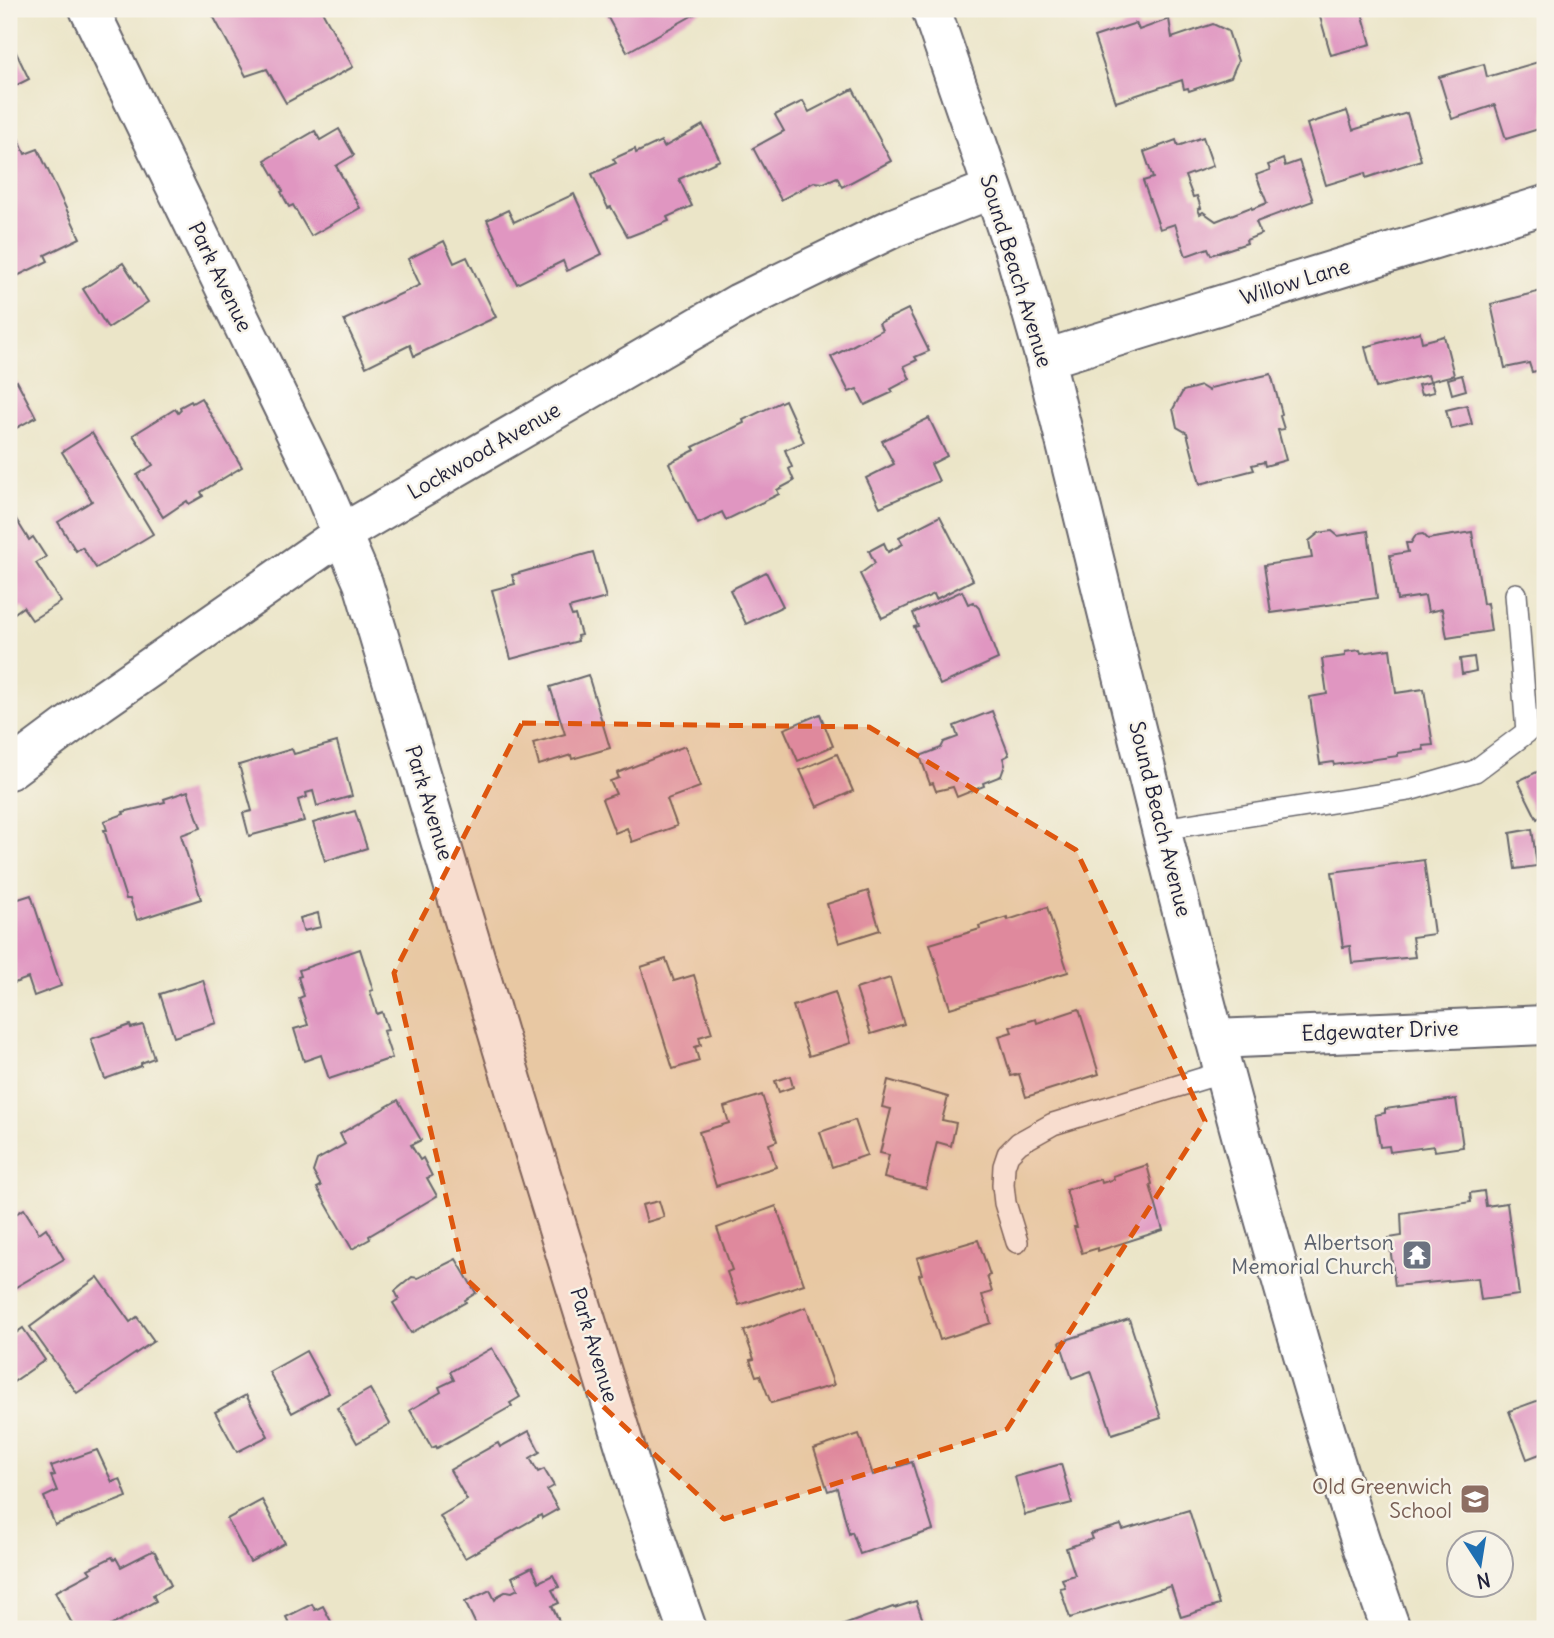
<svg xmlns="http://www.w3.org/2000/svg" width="1554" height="1638" font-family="Delius,sans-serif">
<rect width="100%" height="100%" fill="#f7f3e8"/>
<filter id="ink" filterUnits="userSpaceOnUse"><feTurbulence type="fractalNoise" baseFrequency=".0143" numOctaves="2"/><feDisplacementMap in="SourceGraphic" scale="14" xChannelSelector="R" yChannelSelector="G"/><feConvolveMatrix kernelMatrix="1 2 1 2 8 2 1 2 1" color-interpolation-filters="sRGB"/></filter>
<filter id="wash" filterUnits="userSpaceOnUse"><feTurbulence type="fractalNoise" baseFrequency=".00686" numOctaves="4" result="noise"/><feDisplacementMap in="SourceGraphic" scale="28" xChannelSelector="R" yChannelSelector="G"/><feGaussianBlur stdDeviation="1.57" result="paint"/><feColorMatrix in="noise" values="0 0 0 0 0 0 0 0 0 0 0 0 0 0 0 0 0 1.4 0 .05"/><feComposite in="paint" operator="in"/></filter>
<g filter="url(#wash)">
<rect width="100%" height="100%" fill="#ebe5c8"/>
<g id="blocks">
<g fill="#e096c1">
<polygon points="222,9 321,9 353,67 286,103 267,69 246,76 212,14"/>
<polygon points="603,9 704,9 627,52"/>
<polygon points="1322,9 1361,9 1371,44 1331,55 1318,10"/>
<polygon points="1169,19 1172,38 1213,24 1228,31 1238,61 1231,77 1189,91 1188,88 1184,89 1182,80 1116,102 1094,37 1136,23 1139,30"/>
<polygon points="9,38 29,79 9,89"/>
<polygon points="1545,60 1545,127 1506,139 1495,105 1452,119 1439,77 1484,64 1487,77"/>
<polygon points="853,89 891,161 842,187 837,177 824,183 814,182 781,200 753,148 784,131 775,115 803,101 809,112"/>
<polygon points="1347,111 1353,130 1407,113 1421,160 1366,178 1365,173 1326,185 1307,124"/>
<polygon points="703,125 720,160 679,179 692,206 667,217 669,221 628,237 611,207 608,208 592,174 616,163 613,159 635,149 636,153 661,141 664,147"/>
<polygon points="339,129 354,155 336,166 360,208 311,236 293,205 289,207 281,192 283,191 265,160 315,131 320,140"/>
<polygon points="15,131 25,154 38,149 80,238 45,255 48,261 9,280 9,134"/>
<polygon points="1203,137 1213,166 1185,176 1193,197 1197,196 1201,208 1198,209 1200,214 1203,212 1216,221 1251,207 1252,209 1267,203 1256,175 1270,170 1268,165 1283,159 1285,166 1299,161 1313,201 1256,222 1261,234 1246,240 1247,243 1211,255 1208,248 1186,256 1175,224 1160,229 1143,181 1153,178 1144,152 1176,140 1178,146"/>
<polygon points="574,194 602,254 567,271 563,261 517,284 487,220 508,210 514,222"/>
<polygon points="444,241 454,263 467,257 496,317 414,356 410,345 366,367 344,320 420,285 408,259"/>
<polygon points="123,263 148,302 108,328 83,289"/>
<polygon points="1545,290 1545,369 1532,372 1529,363 1505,368 1491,304"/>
<polygon points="908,309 929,351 915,357 917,360 904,366 910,379 891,389 893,392 865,405 857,389 849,392 831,357 882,330 879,323"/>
<polygon points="1420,332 1422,342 1444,336 1454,375 1430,381 1428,375 1376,388 1365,347"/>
<polygon points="1271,374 1282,414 1280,416 1284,429 1278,430 1286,460 1265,466 1264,462 1252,465 1254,470 1200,484 1187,433 1177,427 1173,409 1183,391 1201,386 1209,391 1210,388"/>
<polygon points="1462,375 1466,390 1452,394 1448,379"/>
<polygon points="17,381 36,417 9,432 9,386"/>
<polygon points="1431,382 1434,392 1421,395 1418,385"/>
<polygon points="201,398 242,467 201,492 203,496 189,504 187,501 163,517 137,475 153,465 133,435 175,409 178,413 181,410 180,407 191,401 192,403"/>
<polygon points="785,400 804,442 785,450 792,467 789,469 794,481 777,490 779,494 726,520 722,512 698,524 669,463 695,450 693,447 744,423 743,420"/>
<polygon points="1467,405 1472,424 1451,429 1446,410"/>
<polygon points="929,418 947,456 931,464 939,481 880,507 866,478 894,464 882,441"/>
<polygon points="92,433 153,534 96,568 82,547 76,551 58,522 92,501 62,452"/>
<polygon points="9,508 29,540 33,537 46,557 36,563 61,602 32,620 23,607 9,617"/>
<polygon points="940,516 973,580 936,599 934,594 882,618 860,574 875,563 869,551 884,543 888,552 903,544 899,537"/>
<polygon points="1332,531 1338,536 1368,531 1377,598 1271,613 1264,565 1312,558 1309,541 1319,533"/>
<polygon points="1472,532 1483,604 1487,603 1491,631 1447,638 1442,609 1428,612 1425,596 1397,600 1390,555 1408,552 1406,543 1411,543 1416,535 1423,534 1428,539"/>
<polygon points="593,552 606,598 569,608 572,616 575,615 581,635 577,636 578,641 511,659 492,590 515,584 512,575"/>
<polygon points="766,572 783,606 746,624 730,590"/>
<polygon points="962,591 968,604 973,602 979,608 998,659 940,685 914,627 918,626 913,613"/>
<polygon points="1390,649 1396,693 1424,689 1433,745 1423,746 1424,750 1398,753 1398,756 1334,765 1333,762 1320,764 1310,697 1327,694 1322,659 1345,656 1345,652 1360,650 1361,653"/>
<polygon points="1474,657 1476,671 1462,674 1460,659"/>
<polygon points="588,675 610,748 572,759 571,755 539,765 533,743 565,734 550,687"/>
<polygon points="992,711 1009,755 1003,758 1005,765 1001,776 983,783 984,786 957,797 953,787 936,791 933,783 930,784 920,756 941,748 944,742 958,737 954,726"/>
<polygon points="820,714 833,746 798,761 784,729"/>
<polygon points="337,742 352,796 317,806 313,791 306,793 307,797 298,800 304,821 249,836 243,813 252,811 239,765 292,749 294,754"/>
<polygon points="685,746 700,787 667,799 677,826 632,842 627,828 615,833 602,799 616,794 610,781 619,778 617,773"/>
<polygon points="837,754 853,791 817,807 800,770"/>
<polygon points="1545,768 1545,814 1537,819 1518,781"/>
<polygon points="188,791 201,828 181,835 201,899 137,920 130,899 126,899 104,830 107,830 104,821 124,814 123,812 165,802 164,799"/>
<polygon points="355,811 367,848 325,861 313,823"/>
<polygon points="1532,829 1537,866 1515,869 1510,833"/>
<polygon points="1424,860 1434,934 1412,937 1415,957 1352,963 1350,946 1343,947 1332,872"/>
<polygon points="868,891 880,930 839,943 827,904"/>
<polygon points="31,895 61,986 34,996 28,978 9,985 9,902"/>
<polygon points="1047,907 1068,972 950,1008 930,944 980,929 979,926 1007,917 1008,920"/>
<polygon points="318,913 321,927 303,931 300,918"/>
<polygon points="360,949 373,990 370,991 377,1014 382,1012 388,1030 383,1031 392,1058 329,1079 321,1055 304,1061 294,1029 308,1025 299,998 304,996 298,977 301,976 299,970"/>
<polygon points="666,959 674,981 694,975 712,1033 699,1037 701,1045 695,1047 699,1061 673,1069 641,967"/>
<polygon points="890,978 904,1024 871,1034 856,989"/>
<polygon points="203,980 216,1023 174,1037 160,994"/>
<polygon points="835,992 851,1043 809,1056 793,1006"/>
<polygon points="1079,1009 1099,1074 1026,1097 1019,1074 1011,1076 999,1036 1012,1032 1010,1027 1036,1019 1037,1023"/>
<polygon points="130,1025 131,1028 143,1025 154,1058 141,1063 141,1066 105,1079 91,1039"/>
<polygon points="790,1076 793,1087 779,1092 775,1081"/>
<polygon points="888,1080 948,1097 942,1120 956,1123 951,1146 937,1142 926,1188 884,1178 889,1155 880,1153 891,1109 882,1107"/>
<polygon points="762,1095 777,1141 769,1144 776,1167 716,1186 699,1132 729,1123 724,1107"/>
<polygon points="1456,1099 1463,1147 1435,1151 1434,1146 1390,1152 1389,1146 1380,1147 1375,1115 1385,1113 1385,1109"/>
<polygon points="398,1100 421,1140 411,1145 420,1160 423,1158 432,1176 427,1178 437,1196 369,1236 370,1239 352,1249 317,1188 321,1186 313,1172 317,1160 345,1144 340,1134"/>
<polygon points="855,1120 867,1155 832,1167 820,1132"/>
<polygon points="1147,1165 1152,1184 1150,1185 1163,1230 1098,1251 1098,1248 1082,1253 1074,1227 1077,1227 1066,1190 1101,1179 1102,1183 1114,1179 1113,1176"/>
<polygon points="1484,1191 1486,1206 1507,1203 1519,1295 1481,1300 1478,1278 1395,1286 1389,1238 1402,1236 1401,1213 1471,1202 1470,1193"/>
<polygon points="659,1201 664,1217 647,1222 642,1205"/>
<polygon points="776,1206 804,1284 739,1305 727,1272 732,1270 717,1228"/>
<polygon points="24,1209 39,1233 46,1228 64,1259 9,1291 9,1218"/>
<polygon points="978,1240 990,1275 987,1276 992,1292 982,1295 991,1323 940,1340 919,1275 922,1274 917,1258"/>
<polygon points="456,1259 476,1293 465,1300 466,1302 411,1333 393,1303 399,1299 395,1291 412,1277 418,1278"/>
<polygon points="98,1277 130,1322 137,1317 154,1341 77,1393 30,1327"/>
<polygon points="806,1307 834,1385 771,1403 760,1375 756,1376 750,1360 754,1359 744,1331"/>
<polygon points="1129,1319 1161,1418 1112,1434 1091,1371 1072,1378 1060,1342"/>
<polygon points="23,1328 45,1360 9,1385 9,1338"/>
<polygon points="492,1348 520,1397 510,1403 512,1406 437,1448 436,1446 432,1448 410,1410 441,1392 439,1387 454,1380 450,1372"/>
<polygon points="306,1351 329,1393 292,1413 269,1372"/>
<polygon points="370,1389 390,1424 357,1443 337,1408"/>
<polygon points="246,1395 268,1436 237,1452 215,1412"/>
<polygon points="1545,1398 1545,1452 1527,1459 1509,1411"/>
<polygon points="529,1431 540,1452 530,1458 538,1472 544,1469 554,1486 547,1490 558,1509 542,1518 541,1515 465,1558 440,1516 467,1500 450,1470 498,1443 500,1447"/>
<polygon points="859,1434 873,1475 912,1462 933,1530 860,1554 852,1532 849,1534 837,1488 828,1491 814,1449"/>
<polygon points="97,1450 112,1482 120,1479 127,1497 55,1525 44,1497 57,1491 51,1476 55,1475 51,1466"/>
<polygon points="1061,1464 1072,1503 1025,1515 1015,1477"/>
<polygon points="262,1500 285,1543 250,1562 227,1519"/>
<polygon points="1189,1510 1219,1605 1181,1617 1171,1586 1070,1618 1060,1588 1065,1587 1062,1579 1075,1575 1066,1548 1092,1539 1090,1534 1121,1525 1123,1530"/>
<polygon points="152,1551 155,1552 171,1585 153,1595 156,1601 105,1629 75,1629 55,1592 91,1573 88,1569 112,1557 114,1560 116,1558 121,1567"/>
<polygon points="532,1567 539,1582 553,1575 559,1587 552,1590 559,1603 552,1606 561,1625 552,1629 478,1629 465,1602 490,1590 495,1600 499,1595 507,1591 512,1592 518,1589 512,1577"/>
<polygon points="916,1601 926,1629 833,1629 893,1607 894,1608"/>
<polygon points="312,1604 315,1610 323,1606 335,1629 283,1629 282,1627 289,1623 286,1617"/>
</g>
</g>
</g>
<g filter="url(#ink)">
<use href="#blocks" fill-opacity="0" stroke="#68666c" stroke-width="2"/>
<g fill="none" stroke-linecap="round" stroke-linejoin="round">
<g stroke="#68666c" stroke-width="24">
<g id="service">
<polyline points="1162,829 1409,790 1475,771 1527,732 1516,594"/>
<polyline points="1017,1242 1005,1203 1003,1185 1004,1166 1008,1154 1019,1143 1053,1124 1224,1072"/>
</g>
</g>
<g stroke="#68666c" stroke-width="42">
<g id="minor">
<polyline points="89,9 319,481 363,583 508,1067 638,1489 687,1629"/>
<path d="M931,9L1014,250L1045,359C1116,646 1184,934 1264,1218C1303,1356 1342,1494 1391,1629"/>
<polyline points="1045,359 1545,205"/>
<polyline points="9,770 99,703 343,533 739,303 893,228 992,189"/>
<polyline points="1215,1039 1545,1025"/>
</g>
</g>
<use href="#service" stroke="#fff" stroke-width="21"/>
<use href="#minor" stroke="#fff" stroke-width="38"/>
</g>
</g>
<path fill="#de560e" fill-opacity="0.2" stroke="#de560e" stroke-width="5" stroke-dasharray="14 9" stroke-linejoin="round" d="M522,723L869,727L1076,850L1205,1121L1007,1429L724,1519L465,1278L394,973Z"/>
<defs>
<g id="temple-square" transform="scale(1.575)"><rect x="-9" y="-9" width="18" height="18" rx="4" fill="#6b7280" stroke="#f7f3e8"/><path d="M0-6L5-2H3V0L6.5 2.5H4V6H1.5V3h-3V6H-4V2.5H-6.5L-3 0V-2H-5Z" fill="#fff"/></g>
<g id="school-square" transform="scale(1.575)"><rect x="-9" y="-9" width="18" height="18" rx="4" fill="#8d6e63" stroke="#f7f3e8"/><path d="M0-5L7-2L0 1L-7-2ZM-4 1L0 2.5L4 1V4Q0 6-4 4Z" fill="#fff"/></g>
</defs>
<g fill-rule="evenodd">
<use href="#temple-square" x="1417" y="1255"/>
<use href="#school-square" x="1475" y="1499"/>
</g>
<g text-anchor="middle" stroke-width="5" stroke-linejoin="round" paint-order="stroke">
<g font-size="21" fill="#22223b" stroke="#f7f3e8">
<text transform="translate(1016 271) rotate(73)" y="7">Sound Beach Avenue</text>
<text transform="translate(220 277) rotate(64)" y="7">Park Avenue</text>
<text transform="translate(1295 282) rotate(-17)" y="7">Willow Lane</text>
<text transform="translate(484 451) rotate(-30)" y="7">Lockwood Avenue</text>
<text transform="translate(429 803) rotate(73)" y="7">Park Avenue</text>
<text transform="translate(1160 819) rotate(76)" y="7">Sound Beach Avenue</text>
<text transform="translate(1380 1031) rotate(-2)" y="7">Edgewater Drive</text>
<text transform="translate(594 1345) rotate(73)" y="7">Park Avenue</text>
</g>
<g font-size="21" fill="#5b616d" stroke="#f7f3e8" text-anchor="end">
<text x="1394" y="1250">Albertson<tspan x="1394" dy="24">Memorial Church</tspan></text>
</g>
<g font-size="21" fill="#785e54" stroke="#f7f3e8" text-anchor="end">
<text x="1452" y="1494">Old Greenwich<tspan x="1452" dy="24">School</tspan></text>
</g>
</g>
<rect width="1554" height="1638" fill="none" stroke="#f7f3e8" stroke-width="35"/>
<g transform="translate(1480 1564) rotate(168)"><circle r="33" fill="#f7f3e8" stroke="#a29fa3" stroke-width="2"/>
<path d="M0-5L12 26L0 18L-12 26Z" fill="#1f6fb2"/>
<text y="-10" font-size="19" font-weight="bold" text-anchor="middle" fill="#22223b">N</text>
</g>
</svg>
